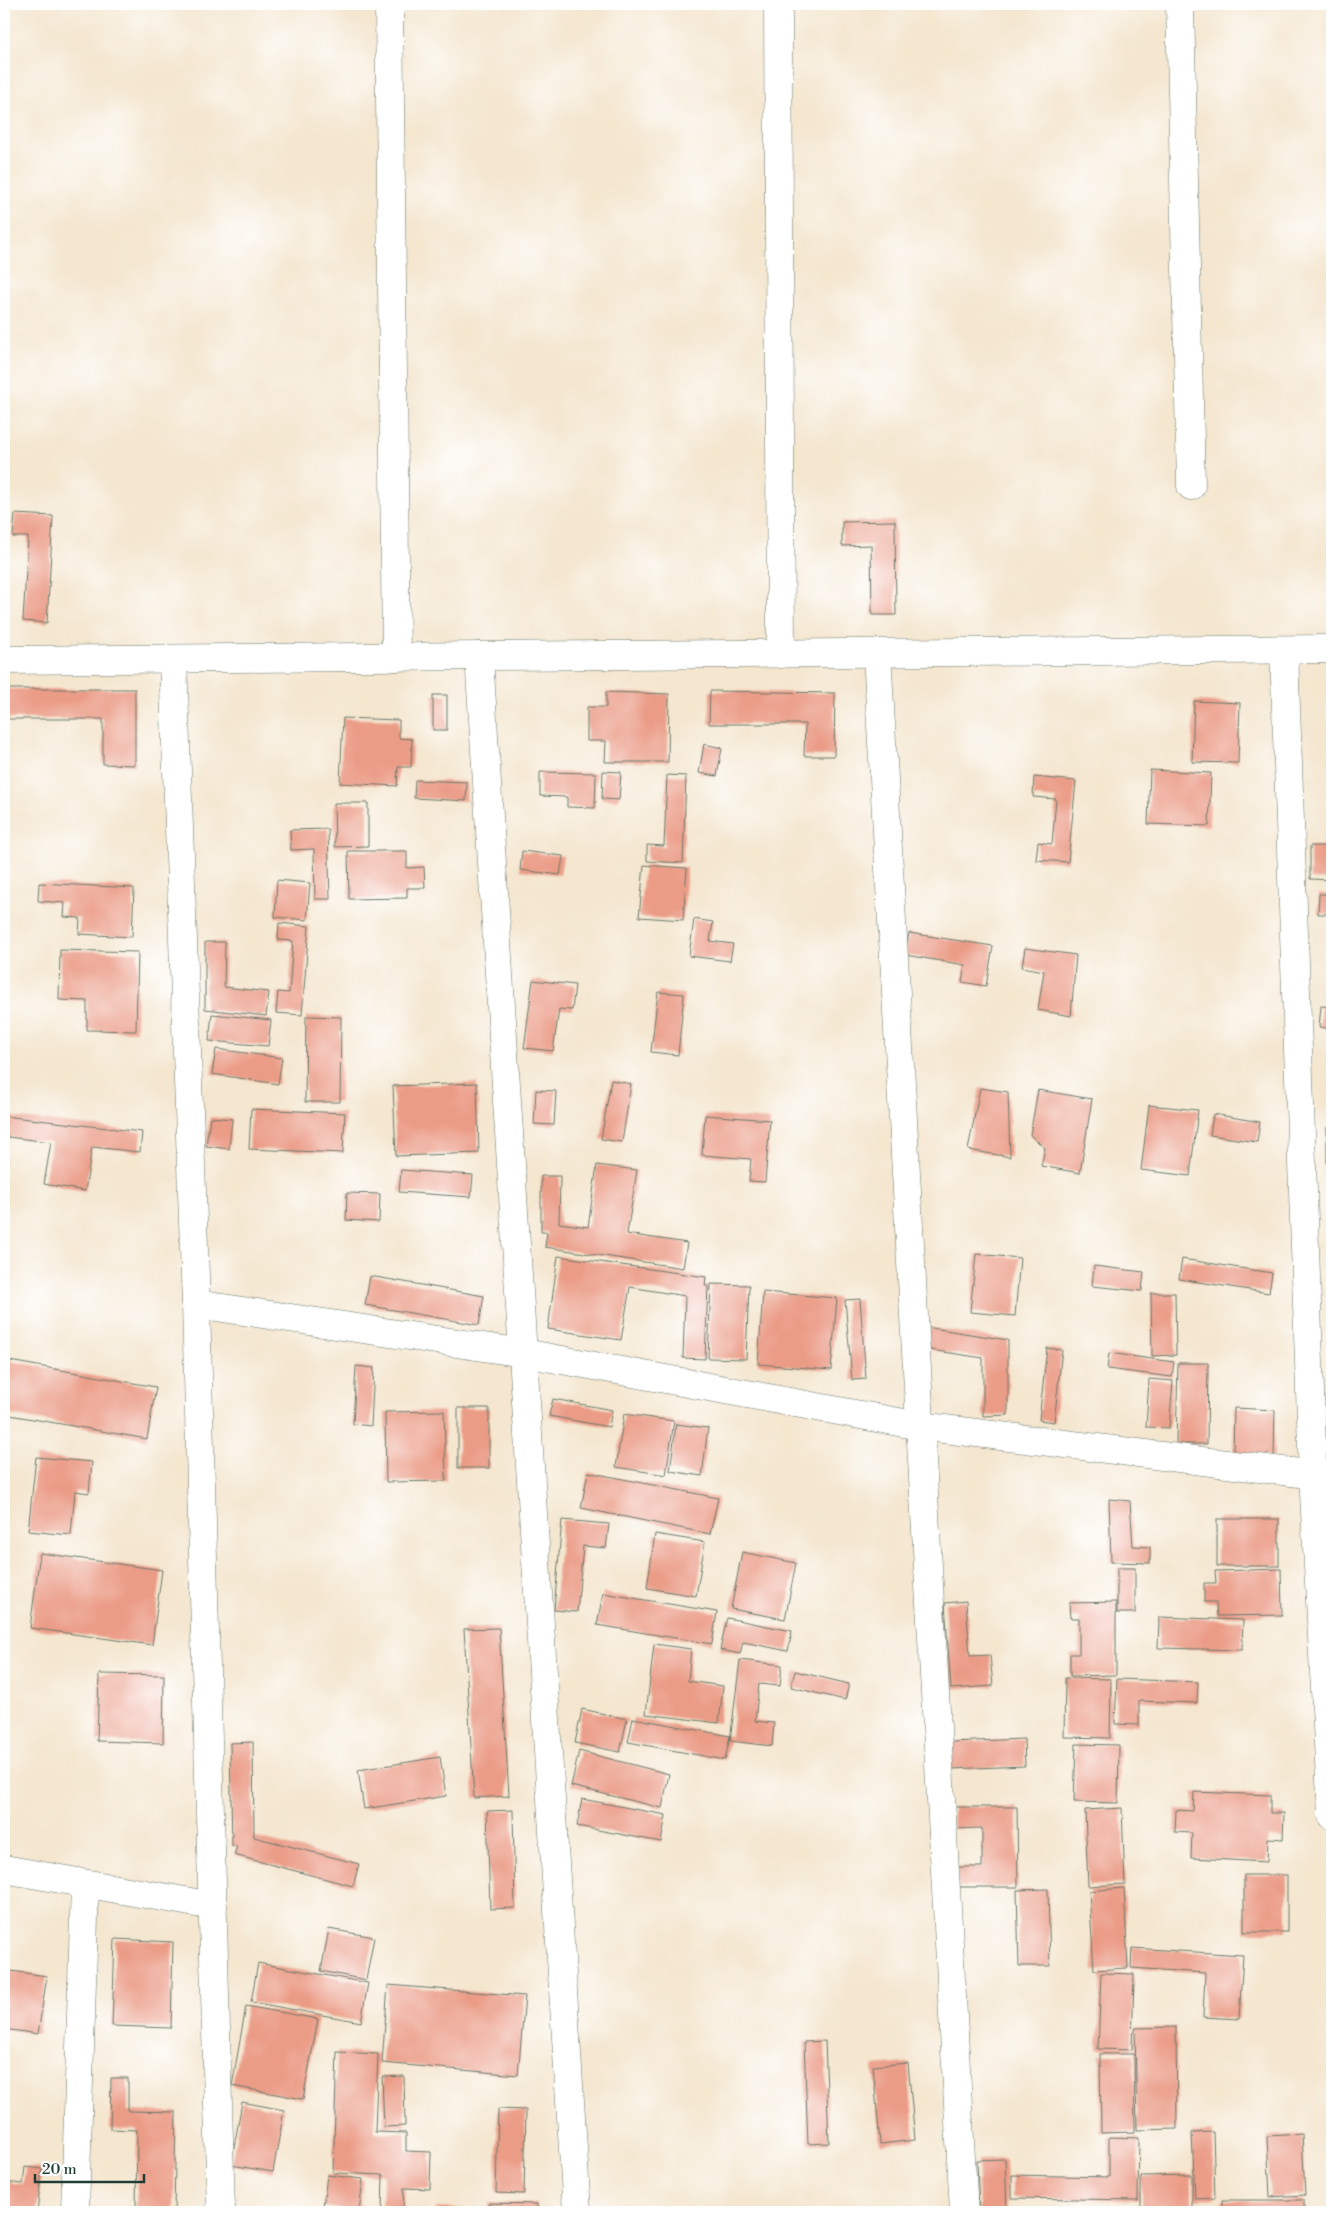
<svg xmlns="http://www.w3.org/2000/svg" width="1336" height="2216" font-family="'Libre Bodoni',serif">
<rect width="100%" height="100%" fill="#fff"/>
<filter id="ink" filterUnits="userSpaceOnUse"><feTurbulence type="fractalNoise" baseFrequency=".02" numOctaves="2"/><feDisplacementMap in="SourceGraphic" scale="10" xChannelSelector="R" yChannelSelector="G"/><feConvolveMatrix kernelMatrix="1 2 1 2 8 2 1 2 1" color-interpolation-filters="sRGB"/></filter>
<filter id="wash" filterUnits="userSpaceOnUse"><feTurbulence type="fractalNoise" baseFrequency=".0096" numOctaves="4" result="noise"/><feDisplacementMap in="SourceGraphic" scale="20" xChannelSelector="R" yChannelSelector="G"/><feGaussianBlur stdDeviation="1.12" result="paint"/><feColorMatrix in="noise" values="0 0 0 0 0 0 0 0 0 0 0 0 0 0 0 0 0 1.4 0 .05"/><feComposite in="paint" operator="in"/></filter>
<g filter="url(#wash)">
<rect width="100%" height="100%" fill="#f4e6cf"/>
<g id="blocks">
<g fill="#eb9c87">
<polygon points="15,514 53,516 47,623 23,621 28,537 13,537"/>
<polygon points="895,521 896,615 872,615 871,545 842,546 842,522"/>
<polygon points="7,689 135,689 135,765 103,764 103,719 7,719"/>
<polygon points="710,691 835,693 834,756 804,756 805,724 709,724"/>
<polygon points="606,692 669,694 668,762 605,762 606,741 587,741 587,707 606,707"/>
<rect x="433" y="695" width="14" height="35"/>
<polygon points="1194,701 1240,703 1238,763 1192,762"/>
<polygon points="343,718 399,720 399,738 412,739 411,767 398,767 397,786 340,783"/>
<polygon points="704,744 722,748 717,776 699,773"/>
<polygon points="1150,770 1211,773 1209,826 1148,824"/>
<polygon points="603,771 621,772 619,800 602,799"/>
<polygon points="540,772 596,773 595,808 567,807 567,797 540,796"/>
<polygon points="667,775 686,776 683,863 647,861 647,845 664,846"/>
<polygon points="1034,777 1076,781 1068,862 1036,860 1038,842 1052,844 1056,799 1033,797"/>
<polygon points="415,780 467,782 466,801 414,798"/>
<polygon points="334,803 368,803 368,846 335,847"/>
<polygon points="328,829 330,899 315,899 314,849 291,850 290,830"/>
<polygon points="1310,846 1332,846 1332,880 1310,879"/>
<polygon points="348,851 407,851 407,868 424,867 425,888 407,888 407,898 349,899"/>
<polygon points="522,851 563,856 560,875 520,870"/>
<polygon points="644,865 687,868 683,920 639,917"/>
<polygon points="277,880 310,883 307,920 275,917"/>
<polygon points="39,883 134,888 132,937 79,934 80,918 64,917 65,903 38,901"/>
<polygon points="1319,894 1332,894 1332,914 1318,914"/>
<polygon points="694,919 713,922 710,941 733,944 730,961 689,956"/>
<polygon points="279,923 309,926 302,1015 276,1013 278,992 289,993 293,941 278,940"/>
<polygon points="909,933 993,946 986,986 962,982 965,965 905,955"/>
<polygon points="205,942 225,942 224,987 269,992 266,1016 205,1009"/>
<polygon points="1025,948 1076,955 1071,1016 1038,1010 1044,971 1022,967"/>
<polygon points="60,950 138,952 136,1031 87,1030 87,1001 59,1000"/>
<polygon points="533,980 575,985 572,1010 559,1009 553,1051 524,1048"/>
<polygon points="658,992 684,994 678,1055 651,1052"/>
<polygon points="1321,1006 1332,1007 1332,1029 1319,1027"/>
<polygon points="212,1014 271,1020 268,1046 209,1041"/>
<polygon points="306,1016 341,1017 340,1102 305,1102"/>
<polygon points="216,1049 282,1058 278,1084 212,1074"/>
<polygon points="611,1080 631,1084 622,1142 601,1139"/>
<polygon points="477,1083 479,1153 396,1156 393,1086"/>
<polygon points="980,1088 1008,1092 1010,1157 968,1150"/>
<polygon points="536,1090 556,1091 554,1125 534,1124"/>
<polygon points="1038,1090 1092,1099 1080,1173 1041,1166 1045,1148 1030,1135"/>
<polygon points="1149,1105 1198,1110 1190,1176 1141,1170"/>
<polygon points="251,1109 345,1113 343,1153 249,1149"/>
<polygon points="1213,1114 1260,1122 1257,1142 1210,1135"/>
<polygon points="705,1115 770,1120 765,1182 749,1181 751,1159 702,1155"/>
<polygon points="4,1116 142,1132 140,1152 92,1147 85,1191 44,1184 51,1142 7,1137 4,1168"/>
<polygon points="210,1117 232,1119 229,1149 206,1146"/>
<rect x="1327" y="1128" width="5" height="36"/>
<polygon points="597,1165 637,1170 627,1234 687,1243 683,1268 545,1247 547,1232 541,1232 541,1176 560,1176 559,1223 588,1227"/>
<polygon points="401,1170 473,1175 471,1197 399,1192"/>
<polygon points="347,1193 380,1194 379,1222 346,1220"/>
<polygon points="976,1254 1020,1258 1015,1316 970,1312"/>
<polygon points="558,1256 706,1277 705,1286 708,1286 705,1359 683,1358 685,1296 630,1287 621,1340 548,1329"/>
<polygon points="1182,1259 1272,1273 1269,1293 1179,1279"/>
<polygon points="1094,1266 1144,1272 1142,1291 1092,1286"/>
<polygon points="370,1276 484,1296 479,1325 365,1305"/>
<polygon points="711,1284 749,1285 746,1359 708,1358"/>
<polygon points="763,1292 837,1298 831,1370 758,1364"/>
<polygon points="1151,1293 1175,1293 1176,1355 1152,1356"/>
<polygon points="860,1299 866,1379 852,1380 845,1300"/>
<polygon points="926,1327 1008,1340 1008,1415 983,1416 983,1358 924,1349"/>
<polygon points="1047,1348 1062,1350 1054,1422 1039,1420"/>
<polygon points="1109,1353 1174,1362 1172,1377 1107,1369"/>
<polygon points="4,1360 156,1387 147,1439 4,1414"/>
<polygon points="1178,1363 1208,1363 1207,1444 1176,1444"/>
<polygon points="356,1366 374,1368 371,1426 353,1424"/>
<polygon points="1149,1379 1173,1381 1169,1428 1146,1427"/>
<polygon points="553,1399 612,1410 609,1427 549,1416"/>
<rect x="458" y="1408" width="31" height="60"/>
<polygon points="1234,1408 1275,1410 1274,1456 1233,1456"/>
<polygon points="444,1411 446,1481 386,1482 385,1412"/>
<polygon points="624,1414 674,1421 666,1475 616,1467"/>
<polygon points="676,1424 708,1428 702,1476 670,1471"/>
<polygon points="36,1457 92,1462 89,1493 75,1491 71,1535 28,1531"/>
<polygon points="588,1472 718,1498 710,1534 581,1508"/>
<polygon points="1109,1499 1130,1501 1133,1546 1150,1547 1150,1563 1111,1562"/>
<rect x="1217" y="1519" width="62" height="47"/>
<polygon points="562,1520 609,1524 606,1548 583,1546 577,1612 554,1610"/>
<polygon points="655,1534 705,1542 696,1596 647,1588"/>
<polygon points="742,1552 796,1563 785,1619 731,1609"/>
<polygon points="40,1553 162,1570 152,1645 30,1628"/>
<rect x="1117" y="1568" width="18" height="45"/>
<polygon points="1281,1569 1282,1615 1217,1616 1216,1602 1204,1602 1204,1583 1216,1583 1215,1571"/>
<polygon points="603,1593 717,1612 712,1644 597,1625"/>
<polygon points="966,1601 970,1656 990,1655 993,1686 951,1689 945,1603"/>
<polygon points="1116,1602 1116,1675 1070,1676 1070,1654 1079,1654 1079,1618 1070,1618 1069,1603"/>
<polygon points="1159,1617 1243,1620 1242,1650 1158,1648"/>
<polygon points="727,1618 792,1631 788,1651 743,1642 740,1654 720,1650"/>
<polygon points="499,1628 509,1796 474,1798 464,1629"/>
<polygon points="654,1644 691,1649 688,1681 723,1686 719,1723 646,1714"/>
<polygon points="740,1660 782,1665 780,1686 759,1684 755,1721 774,1723 772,1746 730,1741"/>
<polygon points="795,1671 849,1684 845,1700 791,1687"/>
<polygon points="99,1674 164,1675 163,1743 97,1741"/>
<polygon points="1065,1678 1111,1679 1110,1738 1064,1737"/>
<polygon points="1117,1679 1198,1682 1197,1703 1139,1701 1139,1725 1115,1724"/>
<polygon points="582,1709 627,1719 620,1752 575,1743"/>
<polygon points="633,1718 730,1736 725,1760 628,1742"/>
<polygon points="1024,1739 1025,1766 951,1769 950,1742"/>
<polygon points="253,1742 254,1837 359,1864 353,1886 234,1855 237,1846 232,1846 230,1743"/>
<polygon points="1076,1744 1119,1745 1118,1803 1074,1802"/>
<polygon points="579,1751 669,1774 662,1808 571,1786"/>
<polygon points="440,1757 446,1796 364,1809 358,1770"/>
<polygon points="1194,1792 1270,1795 1270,1813 1284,1813 1283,1839 1268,1838 1267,1862 1191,1858 1192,1833 1175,1832 1176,1810 1193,1811"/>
<polygon points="582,1799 666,1815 661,1842 577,1826"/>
<polygon points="953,1807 1017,1807 1018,1887 958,1887 957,1867 982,1867 982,1828 952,1829"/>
<polygon points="1122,1808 1125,1884 1088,1886 1085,1810"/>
<polygon points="513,1810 515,1908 490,1909 487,1811"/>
<rect x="1244" y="1875" width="43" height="57"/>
<polygon points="1124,1888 1128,1968 1094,1970 1089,1891"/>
<polygon points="1048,1889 1050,1966 1019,1966 1017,1890"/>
<polygon points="329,1929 374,1937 366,1980 321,1971"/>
<polygon points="115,1939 173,1942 171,2028 112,2026"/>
<polygon points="1132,1948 1243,1955 1239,2019 1203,2017 1205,1973 1131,1968"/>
<polygon points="258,1963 368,1983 361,2022 251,2002"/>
<polygon points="4,1970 47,1976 38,2034 4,2029"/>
<polygon points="1101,1973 1134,1974 1132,2050 1098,2049"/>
<polygon points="388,1985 525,1996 518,2075 382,2063"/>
<polygon points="246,2006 318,2019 303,2099 232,2086"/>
<polygon points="1176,2027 1177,2129 1137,2130 1135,2028"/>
<polygon points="825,2041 829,2143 808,2144 804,2042"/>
<polygon points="337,2052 378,2054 375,2132 406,2133 406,2151 431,2152 430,2189 404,2188 403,2212 382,2212 383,2175 333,2173"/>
<polygon points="1100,2054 1134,2054 1135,2132 1101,2133"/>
<polygon points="908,2063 915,2140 880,2144 873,2066"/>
<polygon points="404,2076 405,2126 384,2127 382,2077"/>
<polygon points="111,2078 128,2078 128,2111 176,2112 174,2212 136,2212 137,2130 110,2129"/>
<polygon points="242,2102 284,2110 273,2172 231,2165"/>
<polygon points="498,2109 526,2110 524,2194 496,2193"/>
<polygon points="1213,2132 1215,2198 1195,2199 1192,2133"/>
<polygon points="1302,2134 1305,2195 1270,2197 1267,2136"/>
<polygon points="1109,2137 1139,2138 1138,2200 1012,2198 1012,2175 1109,2177"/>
<polygon points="1005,2159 1007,2212 979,2212 977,2160"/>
<polygon points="25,2167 42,2169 37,2212 20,2212 20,2209 4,2207 4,2182 23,2184"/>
<polygon points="327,2175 363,2179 359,2212 323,2207"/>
<polygon points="1192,2175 1192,2212 1141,2212 1141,2176"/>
<rect x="1222" y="2200" width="82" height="12"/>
<polygon points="488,2203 537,2204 537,2212 488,2212"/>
<polygon points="436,2208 463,2209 463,2212 436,2212"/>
</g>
</g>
</g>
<g filter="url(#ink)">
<use href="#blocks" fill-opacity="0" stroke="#6a786a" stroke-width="1"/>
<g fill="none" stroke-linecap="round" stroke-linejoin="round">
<g stroke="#6a786a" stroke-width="29">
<g id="street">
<polyline points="389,4 396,657"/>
<polyline points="778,4 781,654"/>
<polyline points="1180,4 1191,486"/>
<polyline points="1284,650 1313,1476 1332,1815"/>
<polyline points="877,653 964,2212"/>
<polyline points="479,656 577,2212"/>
<polyline points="173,659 196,1304 221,2212"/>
<polyline points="4,660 1332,649"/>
<polyline points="196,1304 524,1353 920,1426 1332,1477"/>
<polyline points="4,1869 213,1906"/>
<polyline points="75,2212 85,1884"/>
</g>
</g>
<use href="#street" stroke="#fff" stroke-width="28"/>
</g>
</g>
<rect width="1336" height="2216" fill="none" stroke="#fff" stroke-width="20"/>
<path d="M35 2174v8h109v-8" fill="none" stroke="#1f3d34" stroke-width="2.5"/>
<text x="42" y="2174" font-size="15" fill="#1f3d34" stroke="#ffffff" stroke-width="4" paint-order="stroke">20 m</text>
</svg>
